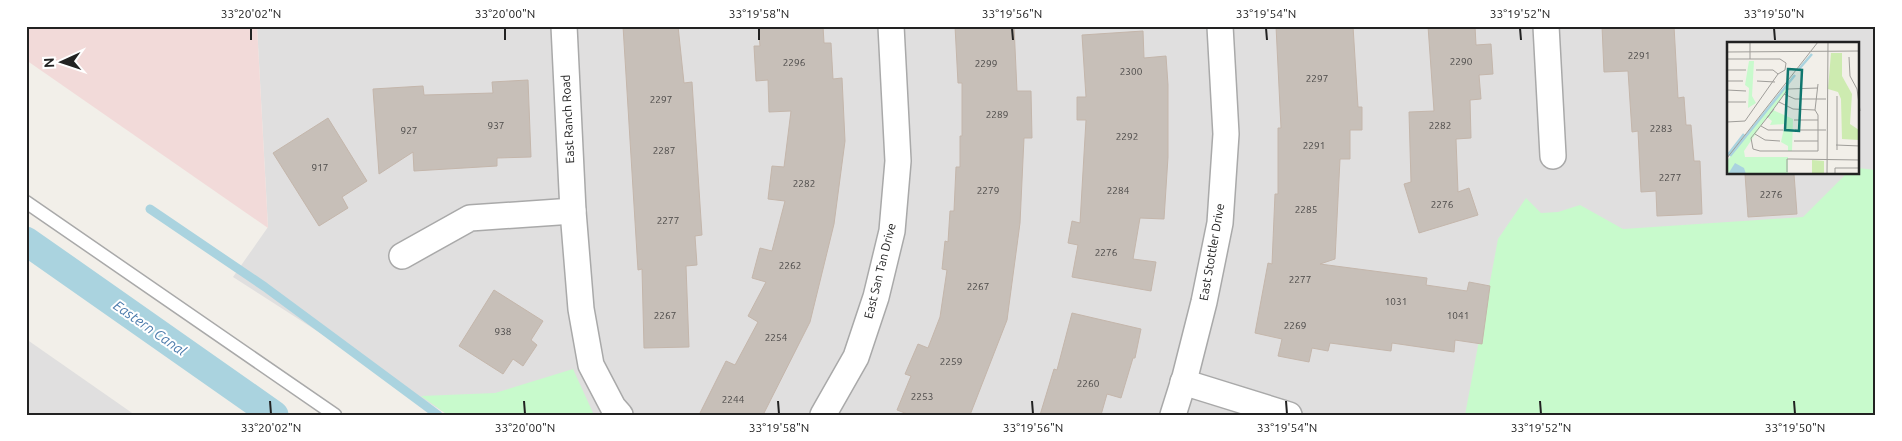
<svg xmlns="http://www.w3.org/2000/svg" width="1902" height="441" font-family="Ubuntu,sans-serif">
<rect width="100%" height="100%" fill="#f2efe9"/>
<g fill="#e0dfdf" fill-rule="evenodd">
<path d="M257,26H1876V415H448L233,277L268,227ZM1728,44H1858V174H1728Z"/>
<polygon points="26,339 135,415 26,415"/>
</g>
<polygon fill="#f2dad9" points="26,26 257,26 268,228 26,60"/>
<g fill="#c8facc">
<polygon points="1858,168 1876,170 1876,415 1465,415 1498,239 1526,198 1541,213 1558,212 1580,205 1623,229 1803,217 1846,174 1858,174"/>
<polygon points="573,369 594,415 448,415 421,396 495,393"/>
</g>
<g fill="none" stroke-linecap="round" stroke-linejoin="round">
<polyline stroke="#aad3df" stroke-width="9" points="150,209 265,287 438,415"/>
<polyline stroke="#aad3df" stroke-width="29" points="26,241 274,415"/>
</g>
<g fill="#c7bfb8" stroke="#c4b6ab">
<polygon points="623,26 678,26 684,83 692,82 702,235 695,236 697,265 686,266 689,347 644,348 642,269 638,270"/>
<polygon points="758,26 823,26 824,43 831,43 833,79 842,78 845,141 834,224 810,322 763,415 699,415 726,361 735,365 758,322 748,316 766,282 752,278 760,248 772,251 785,201 768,199 772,166 784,167 791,111 769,112 768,80 756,81 754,46 760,46"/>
<polygon points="955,26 1014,26 1017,91 1031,91 1032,138 1024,138 1020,223 1007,320 970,415 910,415 897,410 911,376 905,374 918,344 928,348 940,317 947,270 942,269 945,241 948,242 950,211 954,211 956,167 960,167 960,136 962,136 962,83 958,83"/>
<polygon points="1276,26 1353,26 1358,107 1362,107 1362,130 1350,130 1350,159 1340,159 1335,259 1320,264 1427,278 1426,285 1467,291 1469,282 1490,286 1482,344 1455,340 1454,352 1392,343 1391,351 1330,343 1328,351 1312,348 1309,362 1278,356 1282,339 1255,333 1268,263 1272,264 1275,194 1278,194 1278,128 1281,128"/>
<polygon points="1428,26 1475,26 1476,45 1491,44 1493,74 1479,75 1481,99 1470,100 1471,138 1456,139 1458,192 1469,188 1478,215 1419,233 1404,184 1411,182 1409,112 1434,111"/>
<polygon points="1602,26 1674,26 1678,98 1684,97 1686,125 1691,125 1694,161 1700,161 1702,214 1657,216 1656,191 1641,192 1638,131 1632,132 1628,71 1604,72"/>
<polygon points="1143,31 1144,58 1166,56 1168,85 1168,157 1164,219 1140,218 1133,259 1156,262 1151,291 1072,277 1078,245 1068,243 1072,221 1080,223 1086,120 1077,120 1077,97 1086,97 1082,35"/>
<polygon points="528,80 531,157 497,158 497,166 414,171 413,152 379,174 373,89 423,86 424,95 493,93 492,82"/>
<polygon points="328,118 367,181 342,197 348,208 319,226 273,153"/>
<polygon points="1745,174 1794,174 1797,214 1748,217"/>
<polygon points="494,290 543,321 531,340 537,345 523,366 513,359 503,374 459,346"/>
<polygon points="1072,313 1141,329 1135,358 1133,358 1121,398 1107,394 1101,415 1040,415 1054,369 1057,370"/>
</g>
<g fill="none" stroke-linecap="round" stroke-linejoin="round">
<g stroke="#a9a9a9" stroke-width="15">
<polyline id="lane" points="26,202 335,415"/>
</g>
<g stroke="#a9a9a9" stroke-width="28">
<g id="street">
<polyline points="564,26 573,211 581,309 591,365 613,407 620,415"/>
<polyline points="1546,26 1553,156"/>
<polyline points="402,256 470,218 573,211"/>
<polyline points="1183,382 1289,415"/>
<polyline points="823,415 856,357 876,297 892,231 898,161 891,26"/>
<polyline points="1173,415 1185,377 1204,302 1220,223 1226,134 1220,26"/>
</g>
</g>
<use href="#lane" stroke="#fff" stroke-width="12"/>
<use href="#street" stroke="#fff" stroke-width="25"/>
</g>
<path fill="none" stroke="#222" stroke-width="2" d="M251,28V40M505,28V40M759,28V40M1012,28L1013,40M1266,28L1267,40M1520,28L1521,40M1774,28L1775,40M270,401L271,414M524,401L525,414M778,401L779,414M1032,401L1033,414M1286,401L1287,414M1540,401L1541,414M1794,401L1795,414"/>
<g text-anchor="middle" stroke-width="4" stroke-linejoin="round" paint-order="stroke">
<g font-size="10" fill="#4b4948">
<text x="1639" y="59">2291</text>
<text x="1461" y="65">2290</text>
<text x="794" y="66">2296</text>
<text x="986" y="67">2299</text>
<text x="1131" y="75">2300</text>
<text x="1317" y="82">2297</text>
<text x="661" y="103">2297</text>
<text x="997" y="118">2289</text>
<text x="496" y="129">937</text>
<text x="1440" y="129">2282</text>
<text x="1661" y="132">2283</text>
<text x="409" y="134">927</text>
<text x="1127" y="140">2292</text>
<text x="1314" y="149">2291</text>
<text x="664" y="154">2287</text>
<text x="320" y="171">917</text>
<text x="1670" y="181">2277</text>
<text x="804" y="187">2282</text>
<text x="988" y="194">2279</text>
<text x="1118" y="194">2284</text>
<text x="1771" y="198">2276</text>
<text x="1442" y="208">2276</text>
<text x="1306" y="213">2285</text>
<text x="668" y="224">2277</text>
<text x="1106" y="256">2276</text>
<text x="790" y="269">2262</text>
<text x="1300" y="283">2277</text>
<text x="978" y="290">2267</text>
<text x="1396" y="305">1031</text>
<text x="665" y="319">2267</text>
<text x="1458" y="319">1041</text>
<text x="1295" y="329">2269</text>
<text x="503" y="335">938</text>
<text x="776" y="341">2254</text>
<text x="951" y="365">2259</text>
<text x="1088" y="387">2260</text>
<text x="922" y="400">2253</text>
<text x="733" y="403">2244</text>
</g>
<g font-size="12" fill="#222" stroke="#fff">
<text transform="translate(568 119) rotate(-93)" y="4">East Ranch Road</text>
<text transform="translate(1212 252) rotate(-80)" y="4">East Stottler Drive</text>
<text transform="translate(880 271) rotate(-76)" y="4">East San Tan Drive</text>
</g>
<g font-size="14" font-style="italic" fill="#4a7aab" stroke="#fff">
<text transform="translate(150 328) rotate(35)" y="5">Eastern Canal</text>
</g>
</g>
<g transform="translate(1727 42)">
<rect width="132" height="132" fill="#f2efe9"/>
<path d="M104,11H115V34L125,52L123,82L132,88V98L115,97L114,57L111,50L101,47ZM85,118L97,119V132H85Z" fill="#cdebb0"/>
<path d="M22,19H27L25,54L29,61L21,66L22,46L18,43ZM62,41V46L46,68L66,77L65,109H61V104L54,100L58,82L43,83L45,79L40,75L17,109L18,115H61V132H0V119Z" fill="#c8facc"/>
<path d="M8,121L17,126L19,132H1Z" fill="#aad3df"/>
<path fill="none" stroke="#aad3df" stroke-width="2.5" d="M72,27L85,12M0,114L17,92M3,114L68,33"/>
<path fill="none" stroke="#9f9d99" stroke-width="1" d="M23,0V17M0,10L133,9M122,15L123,34L130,47L133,69M0,17H53L59,21M0,28H19M29,28H46L51,32M0,39H16M30,39L48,40M0,48L19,49M57,52L68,57H99M0,60H19M52,60L66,67L88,68M40,76L61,47L91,46M67,78H91M0,80L18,79L51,32L58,28L59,21M34,84L41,88H56M68,88H99M28,92L38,98L53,99M67,99H91M109,103L133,104M26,107L33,109H91V73L88,68L91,42M26,107L24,96L47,67M110,108V54M0,116L91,0M64,117L133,118M60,130V117H64M100,132L101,0M108,132V126H133"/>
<path fill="#0f766e" fill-opacity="0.15" stroke="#0f766e" stroke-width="2.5" d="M61,27L75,28L72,89L58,88Z"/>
<rect width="132" height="132" fill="none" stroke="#222" stroke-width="2.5"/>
</g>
<rect width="1902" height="441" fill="none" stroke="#ffffff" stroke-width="55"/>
<g transform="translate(62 62) rotate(267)" stroke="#ffffff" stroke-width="4" paint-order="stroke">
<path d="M0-4L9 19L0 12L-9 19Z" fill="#222222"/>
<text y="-8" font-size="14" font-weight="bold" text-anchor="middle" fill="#222222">N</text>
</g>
<rect x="28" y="28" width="1846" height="386" fill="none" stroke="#222" stroke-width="2"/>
<g font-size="12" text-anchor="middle" fill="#222">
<text x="251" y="18">33°20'02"N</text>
<text x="505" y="18">33°20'00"N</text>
<text x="759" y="18">33°19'58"N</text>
<text x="1012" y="18">33°19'56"N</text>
<text x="1266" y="18">33°19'54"N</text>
<text x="1520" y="18">33°19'52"N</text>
<text x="1774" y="18">33°19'50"N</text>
<text x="271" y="432">33°20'02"N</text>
<text x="525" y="432">33°20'00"N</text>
<text x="779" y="432">33°19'58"N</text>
<text x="1033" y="432">33°19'56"N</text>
<text x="1287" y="432">33°19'54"N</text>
<text x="1541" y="432">33°19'52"N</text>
<text x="1795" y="432">33°19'50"N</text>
</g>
</svg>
